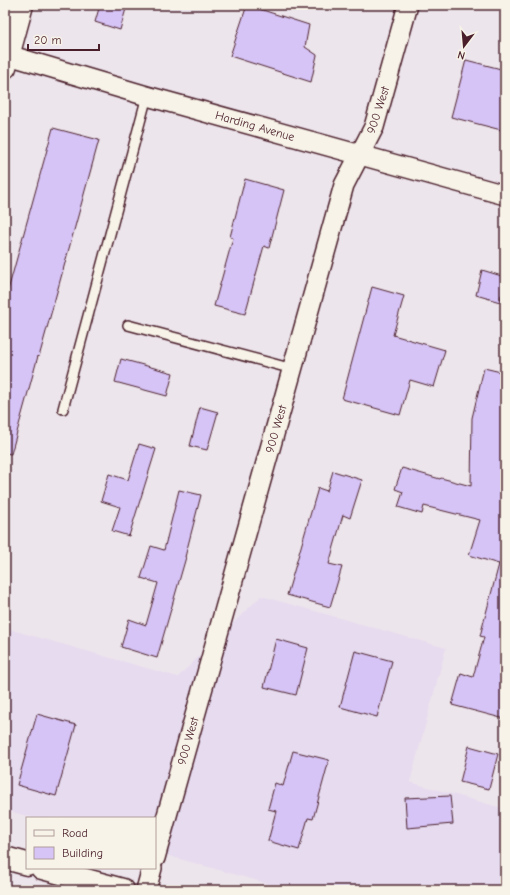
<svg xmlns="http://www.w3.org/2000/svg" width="510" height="895" font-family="'Comic Neue',sans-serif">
<rect width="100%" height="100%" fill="#ede5ec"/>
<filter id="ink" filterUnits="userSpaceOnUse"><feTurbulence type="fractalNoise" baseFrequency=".025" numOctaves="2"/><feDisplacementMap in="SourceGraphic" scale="8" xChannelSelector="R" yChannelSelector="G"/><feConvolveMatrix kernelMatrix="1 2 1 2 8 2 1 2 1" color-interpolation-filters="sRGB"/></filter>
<g filter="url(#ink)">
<polygon fill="#e6dbef" points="261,596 446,648 410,782 505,809 505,890 290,890 155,852 155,818 34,818 5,810 5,628 178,677"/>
<g fill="#d6c4f6" stroke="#4a1f2b">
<polygon points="100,5 127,5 120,30 95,22"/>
<polygon points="247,5 309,25 305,47 317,55 311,82 230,56"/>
<polygon points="466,60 505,70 505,131 451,117"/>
<polygon points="53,128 99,140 39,357 38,356 11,454 5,453 5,301"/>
<polygon points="245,179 284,190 269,248 264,246 245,314 214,306 233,238 230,237"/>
<polygon points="482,270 505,277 505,296 501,295 500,302 476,295"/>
<polygon points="372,287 404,296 393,335 445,350 434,387 410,380 400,415 342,399"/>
<polygon points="121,359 173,373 167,396 115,382"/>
<polygon points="484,368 505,373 505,719 452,705 461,673 473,677 484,637 480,636 499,564 502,565 469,555 480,520 424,506 422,514 398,507 403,492 395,489 402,468 440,479 441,478 471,486 472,418"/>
<polygon points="200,407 218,412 207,450 190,446"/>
<polygon points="139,444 156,449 129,536 112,531 120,507 101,501 109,474 128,480"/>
<polygon points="333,471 362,480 350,518 343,515 329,564 342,567 330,607 287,595 318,488 327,491"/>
<polygon points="179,490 201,495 185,557 186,557 157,658 121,647 129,619 146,625 158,583 141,578 151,546 164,550"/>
<polygon points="276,639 308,648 296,695 264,687"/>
<polygon points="355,651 392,661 377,717 340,707"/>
<polygon points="37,714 76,725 56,796 17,785"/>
<polygon points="469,746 498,754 489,789 460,782"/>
<polygon points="293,751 329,760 313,819 308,818 299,850 268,841 276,811 268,809 275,783 283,786"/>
<polygon points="450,796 453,824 407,828 405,798"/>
</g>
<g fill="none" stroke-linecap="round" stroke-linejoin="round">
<g stroke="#4a1f2b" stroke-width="12">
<g id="service">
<polyline points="128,325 293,369"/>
<polyline points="63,409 147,96"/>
</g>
</g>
<g stroke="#4a1f2b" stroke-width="22">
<g id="minor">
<polyline points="5,54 147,96 505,195"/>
<polyline points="155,858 344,185 374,127 408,5"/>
<polyline points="146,890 152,868"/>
</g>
</g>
<g stroke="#4a1f2b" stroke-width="25">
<polyline id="tertiary" points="5,67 22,5"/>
</g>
<g stroke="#4a1f2b" stroke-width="25">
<g id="primary">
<polyline points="5,858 27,864"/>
<polyline points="42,868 123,890"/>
</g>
</g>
<use href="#service" stroke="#f7f3e8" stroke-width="9"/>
<use href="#minor" stroke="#f7f3e8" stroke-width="19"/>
<use href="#tertiary" stroke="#f7f3e8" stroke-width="22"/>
<use href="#primary" stroke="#f7f3e8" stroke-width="22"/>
</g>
</g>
<g text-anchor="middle" stroke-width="3" stroke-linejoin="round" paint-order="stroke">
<g font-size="12" fill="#4a1f2b" stroke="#f7f3e8">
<text transform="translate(378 110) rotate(-72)" y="4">900 West</text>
<text transform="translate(255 126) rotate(16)" y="4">Harding Avenue</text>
<text transform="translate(276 429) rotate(-74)" y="4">900 West</text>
<text transform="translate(188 741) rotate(-74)" y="4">900 West</text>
</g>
</g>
<rect width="510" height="895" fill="none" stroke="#f7f3e8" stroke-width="20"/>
<rect x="10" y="10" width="490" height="875" fill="none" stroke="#4a1f2b" stroke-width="1.5" filter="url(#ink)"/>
<rect x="26" y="817" width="130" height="52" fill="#f7f3e8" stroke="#b29e9c"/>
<rect x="34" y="830" width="20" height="6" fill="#f7f3e8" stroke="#b29e9c"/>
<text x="62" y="837" font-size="12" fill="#4a1f2b">Road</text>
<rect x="34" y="847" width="20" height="12" fill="#d6c4f6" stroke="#b29e9c"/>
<text x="62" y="857" font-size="12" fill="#4a1f2b">Building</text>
<g transform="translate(464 46) rotate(196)" stroke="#f7f3e8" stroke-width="3" paint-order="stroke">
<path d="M0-3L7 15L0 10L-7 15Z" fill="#4a1f2b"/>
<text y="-6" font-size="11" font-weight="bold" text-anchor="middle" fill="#4a1f2b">N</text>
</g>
<path d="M28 44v6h71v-6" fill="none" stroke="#4a1f2b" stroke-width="2"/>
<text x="34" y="44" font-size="12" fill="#4a1f2b" stroke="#f7f3e8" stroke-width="3" paint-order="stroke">20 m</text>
</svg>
